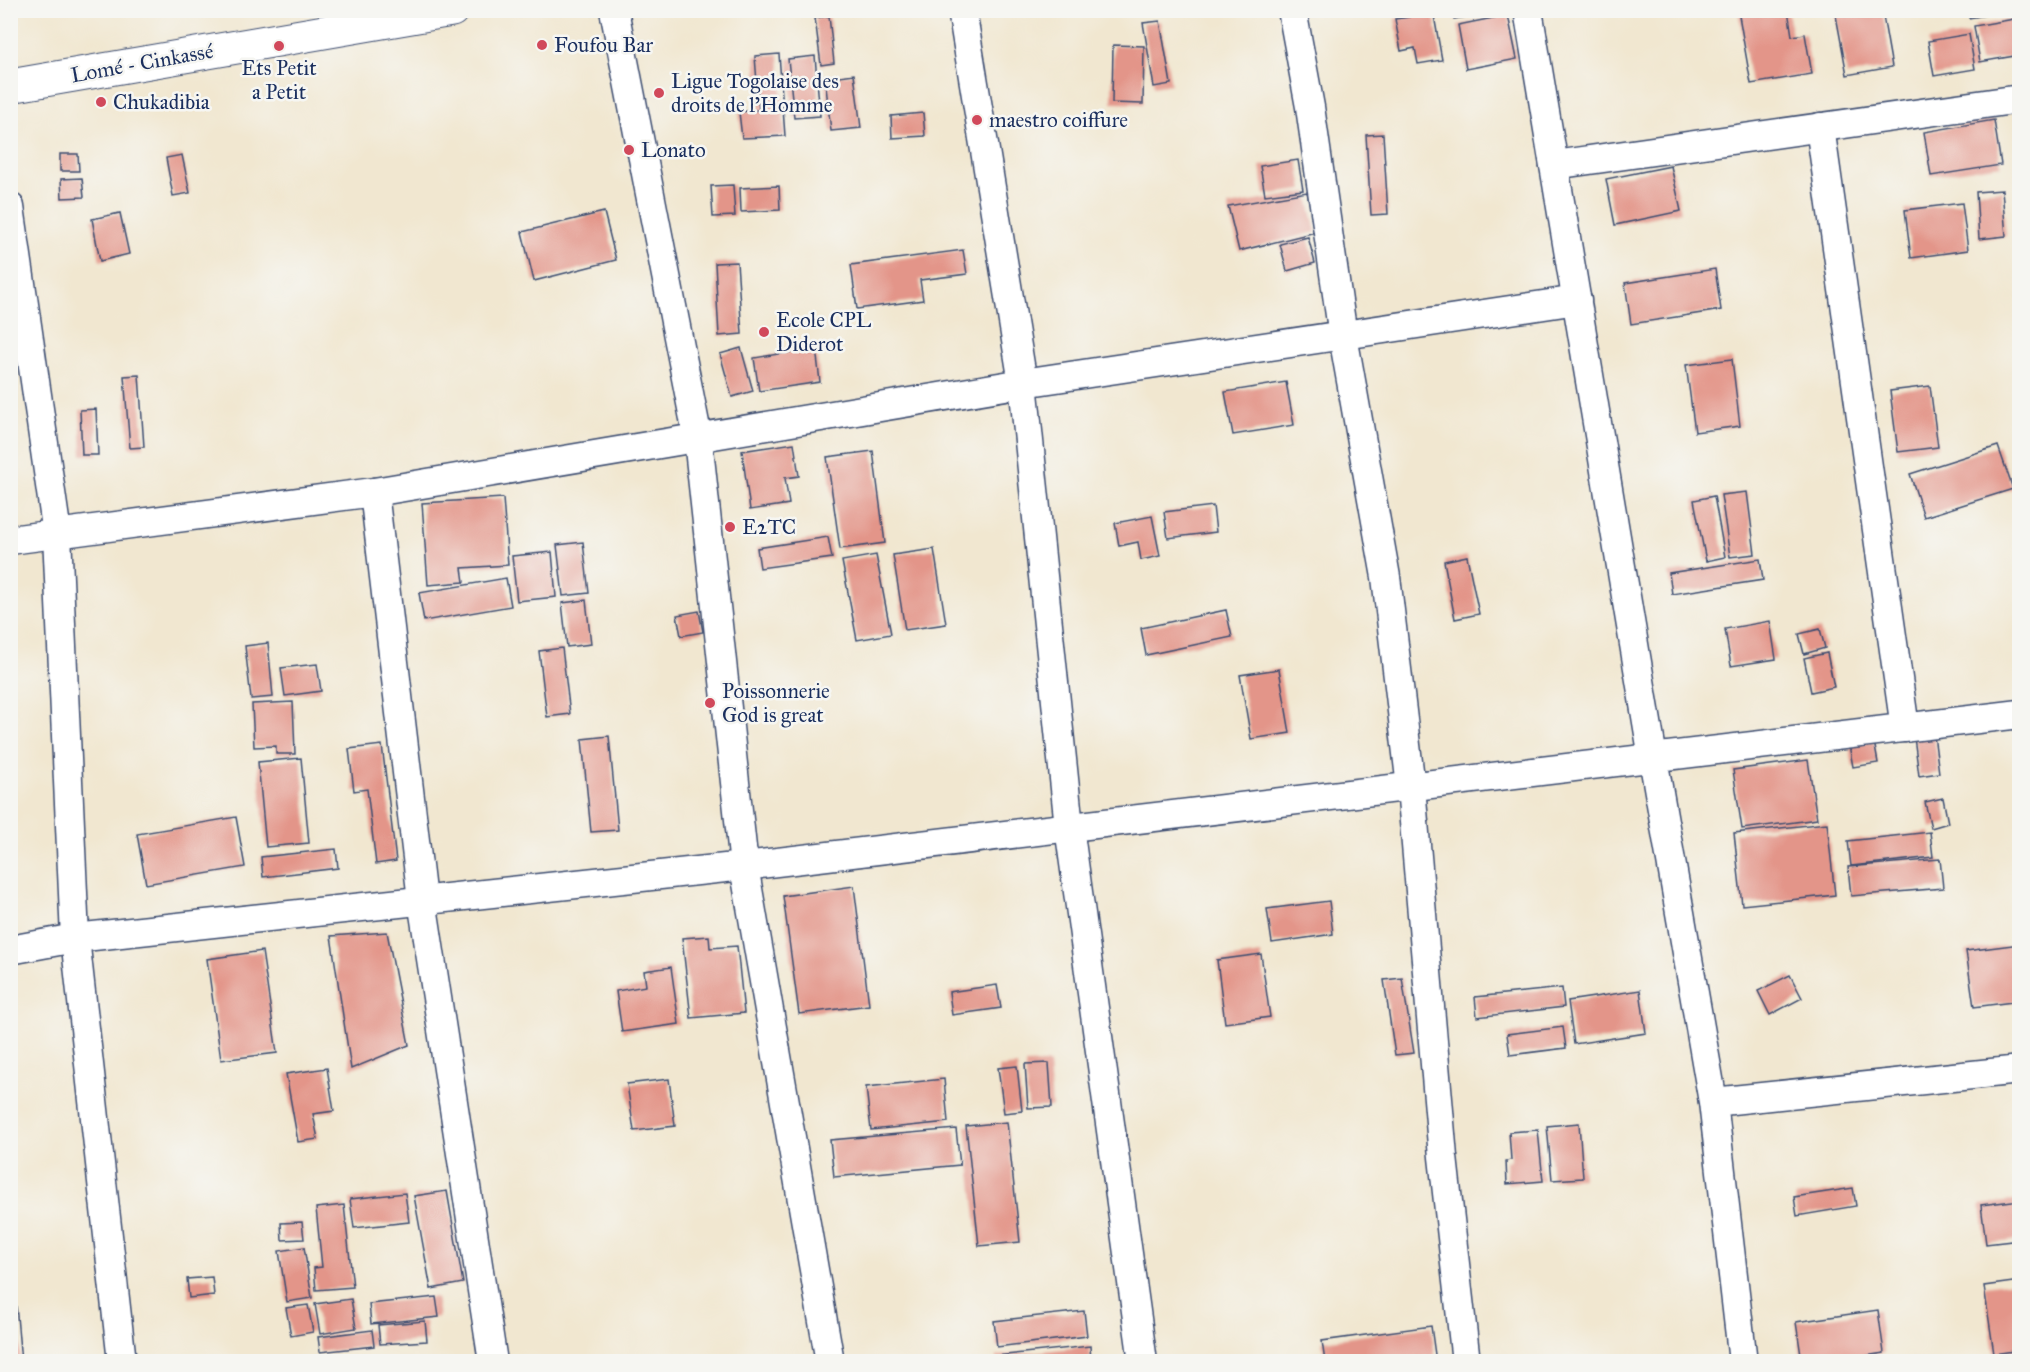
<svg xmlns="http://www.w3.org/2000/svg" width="2030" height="1372" font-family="'IM FELL Great Primer',serif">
<rect width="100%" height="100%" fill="#f6f6f2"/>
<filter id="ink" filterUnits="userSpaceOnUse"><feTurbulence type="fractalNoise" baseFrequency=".0167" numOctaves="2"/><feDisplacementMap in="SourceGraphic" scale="12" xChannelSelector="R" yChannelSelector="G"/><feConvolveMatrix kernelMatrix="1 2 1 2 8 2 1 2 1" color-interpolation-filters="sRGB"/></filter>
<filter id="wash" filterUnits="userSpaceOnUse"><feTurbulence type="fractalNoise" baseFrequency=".008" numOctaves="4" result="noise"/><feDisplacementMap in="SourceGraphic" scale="24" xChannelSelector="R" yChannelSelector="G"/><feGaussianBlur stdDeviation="1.35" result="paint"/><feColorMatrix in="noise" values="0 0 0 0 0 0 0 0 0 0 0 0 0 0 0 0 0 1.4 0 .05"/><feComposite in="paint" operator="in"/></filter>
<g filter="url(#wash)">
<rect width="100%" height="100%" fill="#f1e7d0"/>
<g id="blocks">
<g fill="#e39589">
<polygon points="1408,10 1433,10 1442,60 1418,64 1415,48 1401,51 1395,19 1409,17"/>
<polygon points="1453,10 1501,10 1501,12 1454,19"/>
<polygon points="1738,10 1788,10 1792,36 1805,34 1812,74 1751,84"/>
<polygon points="1835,10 1882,10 1892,67 1847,75"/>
<polygon points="1968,10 2004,10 2004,12 1969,18"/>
<polygon points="1508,15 1517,59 1466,69 1458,25"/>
<polygon points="829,16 834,63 821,65 815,18"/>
<polygon points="2020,18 2020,55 1980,62 1974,26"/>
<polygon points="1160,21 1171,84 1154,87 1143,23"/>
<polygon points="1969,34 1975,69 1934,76 1928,41"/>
<polygon points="1113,45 1144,46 1143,104 1112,103"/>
<polygon points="779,54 785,136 742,138 739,112 759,110 755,56"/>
<polygon points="815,56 820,116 794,118 788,59"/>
<polygon points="854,74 861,128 831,131 825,78"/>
<polygon points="923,113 925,136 892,138 891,116"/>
<polygon points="1994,120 2001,165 1931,176 1924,132"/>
<polygon points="1383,134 1388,214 1371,215 1366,135"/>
<polygon points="60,154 78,154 79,171 60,171"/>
<polygon points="182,155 190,193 173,196 166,158"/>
<polygon points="1298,160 1303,190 1265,195 1260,166"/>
<polygon points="1671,166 1681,211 1615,225 1606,179"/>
<polygon points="82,178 84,197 62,198 61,179"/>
<polygon points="733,185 735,216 713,217 711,186"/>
<polygon points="779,186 780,210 741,212 740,188"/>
<polygon points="2002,190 2006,236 1979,239 1976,192"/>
<polygon points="1307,192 1316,232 1239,251 1228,206"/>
<polygon points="1962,203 1968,250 1911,258 1905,210"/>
<polygon points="604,212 616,260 534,281 522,232"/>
<polygon points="120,213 129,254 100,261 92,219"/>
<polygon points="1308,237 1315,263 1287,271 1280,244"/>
<polygon points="963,250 967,274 920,280 923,300 857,309 851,265"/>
<polygon points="737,262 742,334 719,336 715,263"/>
<polygon points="1715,269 1721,310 1631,324 1625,283"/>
<polygon points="741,348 753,391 732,397 720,354"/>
<polygon points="816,348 820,382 759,391 754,358"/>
<polygon points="1732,359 1740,426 1695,432 1686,365"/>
<polygon points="139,375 144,447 130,448 124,376"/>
<polygon points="1286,382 1294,425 1233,435 1225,392"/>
<polygon points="1930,386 1938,447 1898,452 1890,391"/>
<polygon points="96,409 98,455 82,455 80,410"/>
<polygon points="794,443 799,476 785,478 789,504 750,510 742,451"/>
<polygon points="1998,446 2013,489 1924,517 1910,474"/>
<polygon points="873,451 885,543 840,549 827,457"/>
<polygon points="1747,492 1755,554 1730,557 1721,495"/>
<polygon points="1714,496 1725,557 1706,561 1694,500"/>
<polygon points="503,498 508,565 462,568 464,582 428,585 422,503"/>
<polygon points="1213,506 1216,532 1168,538 1164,512"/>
<polygon points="1152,516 1160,556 1141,560 1138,542 1119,546 1115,523"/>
<polygon points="828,537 832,558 760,568 757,548"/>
<polygon points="583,542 589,593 563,596 557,545"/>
<polygon points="934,549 946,624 905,630 893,555"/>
<polygon points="552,552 556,597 517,601 512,556"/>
<polygon points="876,555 891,634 857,640 842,561"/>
<polygon points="1467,556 1479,614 1455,619 1444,561"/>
<polygon points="1760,559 1763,580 1672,594 1669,573"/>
<polygon points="506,578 511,606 424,621 419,593"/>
<polygon points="586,600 591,644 567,647 562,603"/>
<polygon points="1226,610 1232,637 1146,655 1141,628"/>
<polygon points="699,611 703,632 681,636 677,615"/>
<polygon points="1770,621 1776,659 1731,666 1725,629"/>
<polygon points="1820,629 1825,648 1804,654 1799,634"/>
<polygon points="268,643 273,697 251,699 245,646"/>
<polygon points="562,648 570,714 547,717 539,651"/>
<polygon points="1827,653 1834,687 1811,692 1804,658"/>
<polygon points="317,664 321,691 285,696 281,668"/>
<polygon points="1279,669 1290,733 1251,739 1240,675"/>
<polygon points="293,702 295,754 276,754 276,746 254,747 252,704"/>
<polygon points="1934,735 1939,773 1919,776 1914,737"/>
<polygon points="609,736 618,830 591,832 582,739"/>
<polygon points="1874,741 1878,763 1853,767 1849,745"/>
<polygon points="382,745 396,861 376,864 367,789 354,791 349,749"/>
<polygon points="301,758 309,843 266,847 258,762"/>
<polygon points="1808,760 1817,819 1742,829 1733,770"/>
<polygon points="1943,798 1948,823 1931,828 1925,802"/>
<polygon points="236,817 245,867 146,884 137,834"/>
<polygon points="1827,823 1835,895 1742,905 1734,833"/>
<polygon points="1930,832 1933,857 1851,866 1848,841"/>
<polygon points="336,849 338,868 263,877 261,857"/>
<polygon points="1940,859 1943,888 1851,896 1848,867"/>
<polygon points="854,886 869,1005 799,1014 783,896"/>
<polygon points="1329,901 1333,934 1272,943 1267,909"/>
<polygon points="387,932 409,1045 351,1069 331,936"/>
<polygon points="709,936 710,948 737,946 744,1013 691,1018 682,938"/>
<polygon points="2020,944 2020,1001 1974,1007 1966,951"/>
<polygon points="262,951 277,1053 221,1060 207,959"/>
<polygon points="1261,954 1270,1017 1225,1023 1217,960"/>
<polygon points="671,967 679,1024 622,1032 616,991 646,986 644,971"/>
<polygon points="1790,975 1802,998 1770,1015 1758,991"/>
<polygon points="1402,978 1414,1053 1395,1055 1384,980"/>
<polygon points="997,985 1001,1008 952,1015 949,992"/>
<polygon points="1562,988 1564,1007 1477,1017 1475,997"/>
<polygon points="1640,990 1646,1033 1574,1044 1568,1001"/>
<polygon points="1563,1027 1566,1048 1510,1055 1507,1034"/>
<polygon points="1049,1063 1052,1107 1028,1108 1025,1064"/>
<polygon points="1017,1066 1022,1111 1004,1113 998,1068"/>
<polygon points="327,1068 334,1111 313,1114 318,1139 298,1142 286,1074"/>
<polygon points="669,1079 675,1126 634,1131 627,1084"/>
<polygon points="944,1079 948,1122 871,1130 866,1087"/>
<polygon points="1007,1122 1020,1242 979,1246 966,1126"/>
<polygon points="1579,1123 1583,1178 1552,1180 1547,1126"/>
<polygon points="956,1129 960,1165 834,1177 830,1140"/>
<polygon points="1538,1130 1543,1181 1507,1184 1506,1161 1511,1160 1509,1132"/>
<polygon points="1853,1188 1856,1206 1797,1216 1794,1197"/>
<polygon points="447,1191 463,1283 431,1289 414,1196"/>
<polygon points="405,1193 409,1222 354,1228 350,1199"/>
<polygon points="2020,1200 2020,1240 1986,1244 1981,1205"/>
<polygon points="344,1205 353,1287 316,1290 314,1268 322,1267 316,1208"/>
<polygon points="302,1222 304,1239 282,1240 281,1223"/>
<polygon points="304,1247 312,1298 287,1302 279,1251"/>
<polygon points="10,1258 12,1258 21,1362 10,1362"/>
<polygon points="212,1277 214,1295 189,1298 187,1279"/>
<polygon points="2020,1281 2020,1350 1994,1354 1984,1286"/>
<polygon points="436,1297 439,1317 371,1324 369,1304"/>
<polygon points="351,1299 356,1328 320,1334 315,1304"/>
<polygon points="308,1305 313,1332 291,1336 286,1308"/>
<polygon points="1878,1310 1884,1353 1827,1362 1802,1362 1796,1322"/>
<polygon points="1084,1311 1087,1336 997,1347 994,1321"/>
<polygon points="425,1321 427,1341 380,1344 378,1325"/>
<polygon points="1431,1326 1436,1362 1325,1362 1322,1341"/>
<polygon points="372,1330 374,1346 320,1352 318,1337"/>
<polygon points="1090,1346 1091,1362 996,1362 996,1356"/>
</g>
</g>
</g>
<g filter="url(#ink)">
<use href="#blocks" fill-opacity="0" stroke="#3b4b6f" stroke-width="1.5"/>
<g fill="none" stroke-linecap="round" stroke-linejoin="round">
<g stroke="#3b4b6f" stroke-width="31">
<g id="minor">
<polyline points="614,10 698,439 744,866 830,1362"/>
<polyline points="962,10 1023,383 1069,827 1143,1362"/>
<polyline points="1292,10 1310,107 1343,336 1386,577 1411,787 1443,1157 1466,1362"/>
<polyline points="1528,10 1653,758 1713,1102 1743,1362"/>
<polyline points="1820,127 1905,728"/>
<polyline points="1554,165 2020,99"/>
<polyline points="10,207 57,534 75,938 122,1362"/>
<polyline points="374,492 422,900 493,1362"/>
<polyline points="10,540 374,492 1023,383 1577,300"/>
<polyline points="10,950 75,938 744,866 2020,714"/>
<polyline points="1713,1102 2020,1070"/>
</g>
</g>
<g stroke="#3b4b6f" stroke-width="35">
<polyline id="trunk" points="10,86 452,10"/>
</g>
<use href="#minor" stroke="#fff" stroke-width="28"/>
<use href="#trunk" stroke="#fff" stroke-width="33"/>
</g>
</g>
<g fill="#d1495b" stroke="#f6f6f2" stroke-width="2">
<circle cx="542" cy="45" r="6"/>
<circle cx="279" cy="46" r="6"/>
<circle cx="659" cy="93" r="6"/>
<circle cx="101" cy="102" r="6"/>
<circle cx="977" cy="120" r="6"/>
<circle cx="629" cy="150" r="6"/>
<circle cx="764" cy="332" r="6"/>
<circle cx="730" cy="527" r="6"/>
<circle cx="710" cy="703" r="6"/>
</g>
<g text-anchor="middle" stroke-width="5" stroke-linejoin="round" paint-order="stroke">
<g font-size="21" fill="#1b2f5e" stroke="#f6f6f2" text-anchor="start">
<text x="554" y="52">Foufou Bar</text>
<text x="279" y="75" text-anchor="middle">Ets Petit<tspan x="279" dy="24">a Petit</tspan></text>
<text x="671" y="88">Ligue Togolaise des<tspan x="671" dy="24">droits de l'Homme</tspan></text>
<text x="113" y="109">Chukadibia</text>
<text x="989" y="127">maestro coiffure</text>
<text x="641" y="157">Lonato</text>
<text x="776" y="327">Ecole CPL<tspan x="776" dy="24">Diderot</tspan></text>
<text x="742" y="534">E2TC</text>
<text x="722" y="698">Poissonnerie<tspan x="722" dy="24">God is great</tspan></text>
</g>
<g font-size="21" fill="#1b2f5e" stroke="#f6f6f2">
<text transform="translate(142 63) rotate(-10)" y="7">Lomé - Cinkassé</text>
</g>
</g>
<rect width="2030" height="1372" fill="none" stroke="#f6f6f2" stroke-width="36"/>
</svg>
